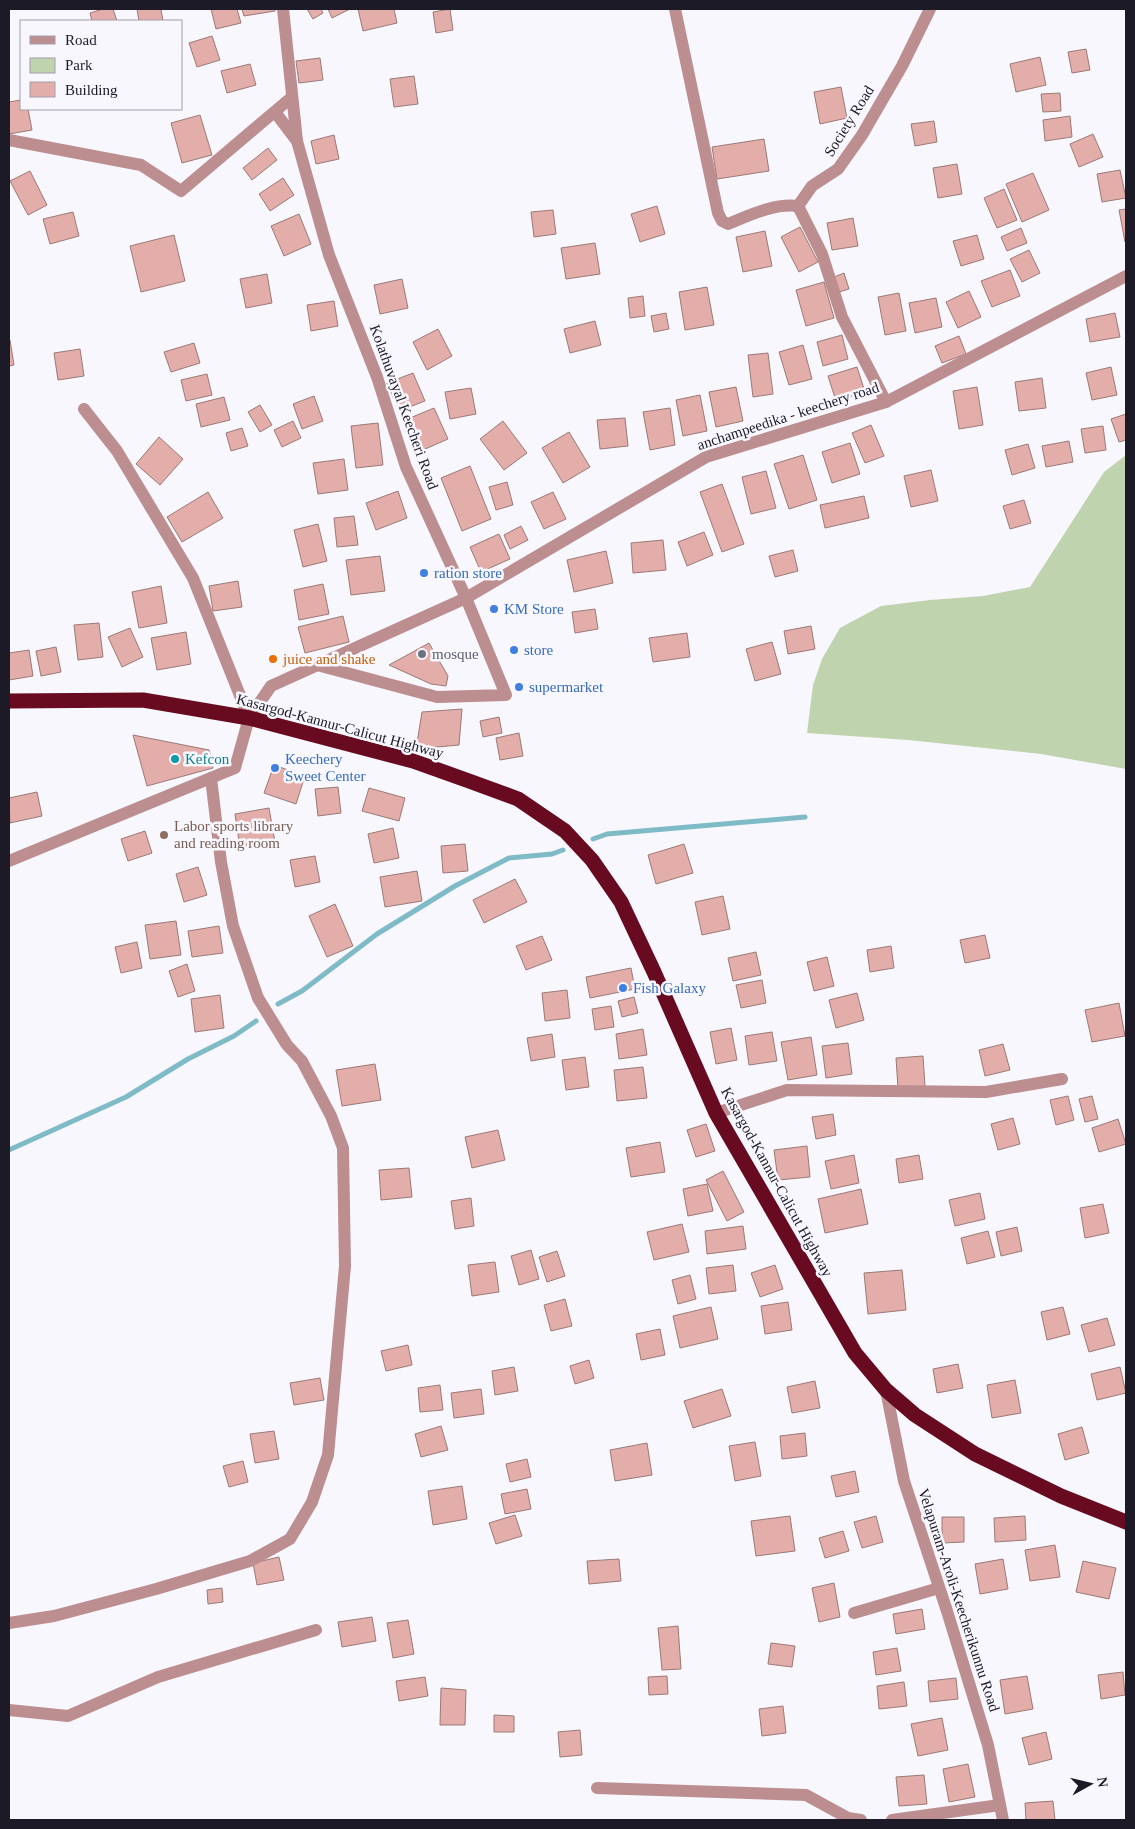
<svg xmlns="http://www.w3.org/2000/svg" width="1135" height="1829" font-family="'Times New Roman',serif">
<rect width="100%" height="100%" fill="#f8f7fe"/>
<polygon fill="#bfd3af" points="1126,455 1126,769 1041,754 908,740 807,733 813,685 822,659 840,628 881,606 930,600 983,596 1030,587 1104,472"/>
<g fill="none" stroke-linecap="round" stroke-linejoin="round">
<g stroke="#7fbbc7" stroke-width="5">
<polyline points="593,839 607,834 805,817"/>
<polyline points="278,1004 302,991 377,934 455,886 509,858 552,854 563,850"/>
<polyline points="9,1150 126,1097 188,1059 234,1036 256,1021"/>
</g>
</g>
<g fill="#e3ada9" stroke="#9b7976">
<polygon points="103,9 113,9 117,21 92,21 90,13"/>
<polygon points="137,9 161,9 163,21 139,21"/>
<polygon points="211,9 237,9 241,23 216,29"/>
<polygon points="242,9 275,9 275,11 244,16"/>
<polygon points="307,9 321,9 323,13 313,19"/>
<polygon points="328,9 350,9 332,18"/>
<polygon points="358,9 394,9 397,23 363,31"/>
<polygon points="450,9 453,30 436,33 433,12"/>
<polygon points="212,36 220,60 197,67 189,43"/>
<polygon points="1086,49 1090,70 1072,73 1068,52"/>
<polygon points="1040,57 1046,85 1016,92 1010,64"/>
<polygon points="320,58 323,80 299,83 296,61"/>
<polygon points="250,64 256,85 227,93 221,71"/>
<polygon points="414,76 418,104 394,107 390,79"/>
<polygon points="841,87 847,118 820,124 814,92"/>
<polygon points="1060,93 1061,111 1043,112 1041,94"/>
<polygon points="21,100 21,109 28,109 32,130 9,134 9,102"/>
<polygon points="200,115 212,155 182,163 171,123"/>
<polygon points="1070,116 1072,137 1045,141 1043,120"/>
<polygon points="934,121 937,142 915,146 911,124"/>
<polygon points="1093,134 1103,157 1079,167 1070,144"/>
<polygon points="334,135 339,159 316,164 311,141"/>
<polygon points="764,139 769,171 717,179 712,147"/>
<polygon points="268,148 277,160 252,180 243,168"/>
<polygon points="957,164 962,194 938,198 933,168"/>
<polygon points="1120,170 1126,198 1102,202 1097,174"/>
<polygon points="30,171 47,205 28,215 10,181"/>
<polygon points="1033,173 1049,210 1022,222 1006,184"/>
<polygon points="283,178 294,195 270,211 259,194"/>
<polygon points="1004,189 1017,220 997,228 984,198"/>
<polygon points="657,206 665,234 640,242 631,214"/>
<polygon points="1126,209 1126,242 1125,242 1119,210"/>
<polygon points="553,210 556,234 534,237 531,212"/>
<polygon points="73,212 79,236 50,244 43,219"/>
<polygon points="299,214 311,244 284,256 271,226"/>
<polygon points="853,218 858,246 832,250 827,223"/>
<polygon points="800,227 818,262 799,272 781,237"/>
<polygon points="1021,228 1027,243 1007,251 1001,237"/>
<polygon points="765,231 772,266 743,272 736,237"/>
<polygon points="174,235 185,281 141,292 130,246"/>
<polygon points="977,235 984,259 961,266 953,241"/>
<polygon points="595,243 600,274 566,279 561,248"/>
<polygon points="1029,250 1040,273 1022,282 1010,259"/>
<polygon points="1010,270 1020,296 992,307 981,281"/>
<polygon points="844,273 849,289 839,292 834,277"/>
<polygon points="267,274 272,303 246,308 240,279"/>
<polygon points="402,279 408,308 380,314 374,285"/>
<polygon points="824,282 834,318 806,326 796,290"/>
<polygon points="707,287 714,325 685,330 679,292"/>
<polygon points="969,291 981,317 958,328 946,302"/>
<polygon points="899,293 906,331 885,335 878,297"/>
<polygon points="643,296 645,316 630,318 628,298"/>
<polygon points="936,298 942,327 915,333 909,303"/>
<polygon points="334,301 338,326 311,331 307,305"/>
<polygon points="666,313 669,329 654,332 651,316"/>
<polygon points="1115,313 1120,337 1090,342 1086,319"/>
<polygon points="595,321 601,345 570,353 564,329"/>
<polygon points="438,329 452,356 427,370 413,342"/>
<polygon points="842,335 848,359 823,366 817,342"/>
<polygon points="959,336 966,354 942,363 935,346"/>
<polygon points="9,340 10,340 14,365 9,366"/>
<polygon points="194,343 200,363 171,372 164,352"/>
<polygon points="803,345 812,379 789,385 779,352"/>
<polygon points="80,349 84,376 58,380 54,353"/>
<polygon points="768,353 773,394 753,397 748,355"/>
<polygon points="857,367 865,392 836,401 828,376"/>
<polygon points="1111,367 1117,395 1092,400 1086,373"/>
<polygon points="413,373 425,401 399,411 387,383"/>
<polygon points="207,374 212,395 186,401 181,380"/>
<polygon points="1042,378 1046,408 1019,411 1015,382"/>
<polygon points="736,387 743,421 716,427 709,392"/>
<polygon points="977,387 983,425 959,429 953,391"/>
<polygon points="471,388 476,414 450,419 445,392"/>
<polygon points="700,395 707,431 683,436 676,400"/>
<polygon points="314,396 323,421 302,429 293,404"/>
<polygon points="224,397 230,420 201,427 196,404"/>
<polygon points="260,405 272,425 260,432 248,412"/>
<polygon points="434,408 448,439 423,450 410,418"/>
<polygon points="670,408 675,445 650,450 643,412"/>
<polygon points="1126,414 1126,440 1119,442 1111,419"/>
<polygon points="625,418 628,446 600,449 597,420"/>
<polygon points="293,421 301,438 282,447 274,430"/>
<polygon points="503,421 527,453 504,470 480,439"/>
<polygon points="378,423 383,465 356,468 351,426"/>
<polygon points="871,425 884,456 865,463 852,433"/>
<polygon points="1103,426 1106,450 1085,453 1081,429"/>
<polygon points="242,428 248,446 231,451 226,433"/>
<polygon points="569,432 590,467 563,483 542,448"/>
<polygon points="159,437 183,459 160,485 136,464"/>
<polygon points="1069,441 1073,462 1046,467 1042,446"/>
<polygon points="850,443 860,474 832,483 822,452"/>
<polygon points="1028,444 1035,468 1012,475 1005,450"/>
<polygon points="803,455 817,500 789,509 774,464"/>
<polygon points="344,459 348,490 318,494 313,463"/>
<polygon points="470,466 491,519 462,531 441,478"/>
<polygon points="931,470 938,501 911,507 904,476"/>
<polygon points="766,471 776,508 751,514 742,477"/>
<polygon points="507,482 513,505 496,510 489,487"/>
<polygon points="722,484 744,544 722,552 700,492"/>
<polygon points="398,491 407,518 376,530 366,503"/>
<polygon points="208,492 223,518 182,542 167,517"/>
<polygon points="553,492 566,519 544,529 531,502"/>
<polygon points="864,496 869,518 825,528 820,505"/>
<polygon points="1024,500 1031,523 1010,529 1003,506"/>
<polygon points="354,516 358,545 337,547 334,518"/>
<polygon points="318,524 327,561 303,567 294,530"/>
<polygon points="521,526 528,540 510,549 504,535"/>
<polygon points="704,532 713,555 687,566 678,542"/>
<polygon points="499,534 510,559 481,572 470,547"/>
<polygon points="663,540 666,570 633,573 631,543"/>
<polygon points="793,550 798,571 775,577 769,556"/>
<polygon points="606,551 613,583 574,592 567,560"/>
<polygon points="380,556 385,591 351,595 346,560"/>
<polygon points="238,581 242,607 213,611 209,586"/>
<polygon points="323,584 329,614 299,620 294,590"/>
<polygon points="161,586 167,623 139,628 132,592"/>
<polygon points="595,609 598,629 575,633 572,612"/>
<polygon points="343,616 349,642 305,653 298,627"/>
<polygon points="99,623 103,657 78,660 74,625"/>
<polygon points="811,626 815,649 788,654 784,631"/>
<polygon points="130,628 143,657 122,667 108,637"/>
<polygon points="186,632 191,664 157,670 151,638"/>
<polygon points="687,633 690,657 653,662 649,638"/>
<polygon points="772,642 781,674 755,681 746,649"/>
<polygon points="429,643 448,676 446,686 431,684 389,665"/>
<polygon points="56,647 61,672 41,676 36,651"/>
<polygon points="29,650 33,676 9,680 9,653"/>
<polygon points="462,709 459,745 416,749 422,712"/>
<polygon points="499,717 502,733 483,737 480,721"/>
<polygon points="519,733 523,756 500,760 496,738"/>
<polygon points="133,735 209,750 213,768 147,786"/>
<polygon points="274,765 305,776 296,804 264,793"/>
<polygon points="338,787 341,813 318,816 315,789"/>
<polygon points="369,788 405,798 399,821 362,811"/>
<polygon points="37,792 42,816 10,823 9,798"/>
<polygon points="269,808 275,842 240,848 235,814"/>
<polygon points="393,828 399,858 374,863 368,834"/>
<polygon points="145,831 152,853 128,861 121,839"/>
<polygon points="465,844 468,871 443,873 441,846"/>
<polygon points="684,844 693,873 656,884 648,855"/>
<polygon points="315,856 320,882 295,887 290,860"/>
<polygon points="198,867 207,895 184,902 176,874"/>
<polygon points="417,871 422,901 385,907 380,877"/>
<polygon points="515,879 527,902 484,923 473,900"/>
<polygon points="723,896 730,929 702,935 695,902"/>
<polygon points="335,904 353,946 327,957 309,916"/>
<polygon points="176,921 181,955 150,959 145,925"/>
<polygon points="219,926 223,953 192,957 188,931"/>
<polygon points="985,935 990,958 965,963 960,940"/>
<polygon points="542,936 552,960 526,970 516,946"/>
<polygon points="137,942 142,968 121,973 115,947"/>
<polygon points="891,946 894,968 870,972 867,950"/>
<polygon points="756,952 761,975 733,981 728,958"/>
<polygon points="827,957 834,986 814,991 807,962"/>
<polygon points="187,964 195,991 178,997 169,971"/>
<polygon points="631,968 635,989 590,998 586,977"/>
<polygon points="762,980 766,1003 741,1008 736,985"/>
<polygon points="567,990 570,1018 545,1021 542,993"/>
<polygon points="857,993 864,1020 836,1028 829,1000"/>
<polygon points="220,995 224,1028 195,1032 191,999"/>
<polygon points="634,997 638,1013 622,1017 618,1001"/>
<polygon points="1119,1003 1125,1036 1092,1042 1085,1010"/>
<polygon points="611,1006 614,1027 595,1030 592,1009"/>
<polygon points="731,1028 737,1060 716,1064 710,1032"/>
<polygon points="643,1029 647,1055 619,1059 616,1034"/>
<polygon points="772,1032 777,1061 749,1065 745,1036"/>
<polygon points="552,1034 555,1057 531,1061 527,1038"/>
<polygon points="811,1037 817,1075 788,1080 781,1042"/>
<polygon points="848,1043 852,1074 826,1078 822,1046"/>
<polygon points="1003,1044 1010,1070 985,1076 979,1050"/>
<polygon points="923,1056 925,1086 898,1088 896,1058"/>
<polygon points="585,1057 589,1087 566,1090 562,1060"/>
<polygon points="375,1064 381,1100 342,1106 336,1070"/>
<polygon points="643,1067 647,1098 617,1101 614,1070"/>
<polygon points="1068,1096 1074,1120 1056,1125 1050,1100"/>
<polygon points="1092,1096 1098,1119 1085,1122 1079,1099"/>
<polygon points="833,1114 836,1135 816,1139 812,1117"/>
<polygon points="1013,1118 1020,1144 998,1150 991,1124"/>
<polygon points="1118,1119 1126,1144 1099,1152 1092,1128"/>
<polygon points="706,1124 715,1151 696,1157 687,1130"/>
<polygon points="498,1130 505,1160 472,1168 465,1137"/>
<polygon points="660,1142 665,1172 631,1177 626,1148"/>
<polygon points="807,1146 810,1177 778,1180 774,1150"/>
<polygon points="854,1155 859,1183 831,1189 825,1161"/>
<polygon points="919,1155 923,1179 899,1183 896,1159"/>
<polygon points="409,1168 412,1197 381,1200 379,1170"/>
<polygon points="723,1171 744,1212 727,1221 706,1180"/>
<polygon points="707,1184 713,1211 688,1216 683,1189"/>
<polygon points="861,1189 868,1224 825,1233 818,1199"/>
<polygon points="980,1193 985,1219 955,1226 949,1200"/>
<polygon points="471,1198 474,1226 455,1229 451,1201"/>
<polygon points="1103,1204 1109,1233 1085,1238 1080,1208"/>
<polygon points="682,1224 689,1252 654,1260 647,1232"/>
<polygon points="743,1226 746,1249 707,1254 705,1231"/>
<polygon points="1017,1227 1022,1251 1001,1256 996,1232"/>
<polygon points="988,1231 995,1257 967,1264 961,1238"/>
<polygon points="531,1250 539,1279 519,1285 511,1256"/>
<polygon points="557,1251 565,1276 547,1282 539,1257"/>
<polygon points="495,1262 499,1292 472,1296 468,1265"/>
<polygon points="733,1265 736,1291 709,1294 706,1268"/>
<polygon points="775,1265 783,1289 760,1297 751,1273"/>
<polygon points="902,1270 906,1310 868,1314 864,1273"/>
<polygon points="690,1275 696,1299 678,1304 672,1280"/>
<polygon points="565,1299 572,1326 551,1331 544,1305"/>
<polygon points="788,1302 792,1330 765,1334 761,1306"/>
<polygon points="711,1307 718,1339 680,1348 673,1316"/>
<polygon points="1063,1307 1070,1334 1047,1340 1041,1312"/>
<polygon points="1107,1318 1115,1345 1089,1352 1081,1325"/>
<polygon points="660,1329 665,1355 641,1360 636,1334"/>
<polygon points="408,1345 412,1365 386,1371 381,1351"/>
<polygon points="589,1360 594,1378 575,1384 570,1366"/>
<polygon points="958,1364 963,1388 937,1393 933,1369"/>
<polygon points="514,1367 518,1391 495,1395 492,1371"/>
<polygon points="1120,1367 1126,1393 1097,1400 1091,1374"/>
<polygon points="320,1378 324,1400 294,1405 290,1383"/>
<polygon points="1015,1380 1021,1413 992,1418 987,1385"/>
<polygon points="815,1381 820,1408 792,1413 787,1387"/>
<polygon points="440,1385 443,1410 420,1412 418,1388"/>
<polygon points="481,1389 484,1414 454,1418 451,1393"/>
<polygon points="722,1389 731,1416 693,1428 684,1401"/>
<polygon points="441,1426 448,1450 421,1457 415,1434"/>
<polygon points="1082,1427 1089,1453 1065,1460 1058,1434"/>
<polygon points="274,1431 279,1459 255,1463 250,1434"/>
<polygon points="805,1433 807,1456 782,1459 780,1436"/>
<polygon points="755,1442 761,1476 735,1481 729,1446"/>
<polygon points="647,1443 652,1475 615,1481 610,1450"/>
<polygon points="527,1459 531,1477 510,1482 506,1464"/>
<polygon points="243,1461 248,1482 229,1487 223,1466"/>
<polygon points="855,1471 859,1492 836,1497 831,1476"/>
<polygon points="462,1486 467,1519 433,1525 428,1491"/>
<polygon points="527,1489 531,1509 505,1514 501,1494"/>
<polygon points="515,1515 522,1536 496,1544 489,1523"/>
<polygon points="790,1516 795,1551 756,1556 751,1521"/>
<polygon points="876,1516 883,1542 862,1548 854,1522"/>
<polygon points="1025,1516 1026,1540 995,1542 994,1518"/>
<polygon points="942,1517 964,1517 964,1542 942,1543"/>
<polygon points="843,1531 849,1551 825,1558 819,1538"/>
<polygon points="1055,1545 1060,1577 1030,1581 1025,1550"/>
<polygon points="279,1557 284,1580 257,1585 253,1563"/>
<polygon points="619,1559 621,1581 589,1584 587,1561"/>
<polygon points="1003,1559 1008,1589 980,1594 975,1564"/>
<polygon points="1083,1561 1116,1568 1109,1599 1076,1592"/>
<polygon points="834,1583 840,1617 819,1622 812,1588"/>
<polygon points="222,1588 223,1602 208,1604 207,1590"/>
<polygon points="922,1609 925,1629 896,1634 893,1614"/>
<polygon points="372,1617 376,1641 342,1647 338,1622"/>
<polygon points="408,1620 414,1654 393,1658 387,1623"/>
<polygon points="678,1626 681,1669 662,1670 658,1628"/>
<polygon points="771,1643 795,1646 792,1667 768,1664"/>
<polygon points="897,1648 901,1671 876,1675 873,1652"/>
<polygon points="1123,1672 1125,1695 1101,1699 1098,1675"/>
<polygon points="667,1676 668,1694 649,1695 648,1677"/>
<polygon points="1027,1676 1033,1709 1005,1714 1000,1680"/>
<polygon points="425,1677 428,1696 399,1701 396,1681"/>
<polygon points="956,1678 958,1699 930,1702 928,1681"/>
<polygon points="904,1682 907,1706 879,1709 877,1686"/>
<polygon points="441,1688 466,1690 465,1725 440,1725"/>
<polygon points="783,1706 786,1733 762,1736 759,1709"/>
<polygon points="494,1715 514,1716 514,1732 494,1732"/>
<polygon points="942,1718 948,1750 918,1756 911,1724"/>
<polygon points="580,1730 582,1755 560,1757 558,1732"/>
<polygon points="1046,1732 1052,1759 1029,1765 1022,1738"/>
<polygon points="968,1764 975,1797 949,1802 943,1769"/>
<polygon points="924,1775 927,1804 899,1806 896,1777"/>
<polygon points="1053,1801 1055,1820 1026,1820 1025,1803"/>
</g>
<g fill="none" stroke-linecap="round" stroke-linejoin="round">
<g stroke="#bc8e90" stroke-width="12">
<polyline points="283,9 297,141 329,255 377,377 406,467 466,598 506,695 437,697 317,665"/>
<path d="M675,9L718,213L722,221L728,224C750,215 774,203 798,206"/>
<polyline points="275,112 297,141"/>
<polyline points="9,140 141,165 181,191 292,97"/>
<polyline points="886,402 842,317 822,254 798,206 812,186 838,169 862,135 902,66 930,9"/>
<polyline points="84,409 117,451 193,578 249,718"/>
<polyline points="9,861 235,768 249,718 271,686 466,598 706,457 886,402 1126,276"/>
<polyline points="716,1113 787,1090 986,1092 1062,1079"/>
<polyline points="886,1390 904,1481 947,1611 988,1745 1003,1820"/>
<polyline points="854,1613 939,1588"/>
<polyline points="9,1623 54,1616 156,1589 250,1561 290,1539 312,1502 328,1455 345,1266 343,1148 331,1116 302,1061 287,1045 258,998 233,926 221,862 211,778"/>
<polyline points="9,1710 68,1716 158,1677 316,1630"/>
<polyline points="597,1788 806,1795 848,1818 861,1820"/>
<polyline points="892,1820 1000,1805"/>
</g>
<polyline stroke="#680b21" stroke-width="15" points="9,701 143,700 249,718 413,761 469,781 518,799 565,831 592,860 621,902 654,972 716,1113 855,1353 886,1390 915,1415 975,1454 1061,1496 1126,1522"/>
</g>
<g fill="#3f7fe0" stroke="#f8f7fe" stroke-width="2">
<circle cx="424" cy="573" r="5"/>
<circle cx="494" cy="609" r="5"/>
<circle cx="514" cy="650" r="5"/>
<circle cx="519" cy="687" r="5"/>
<circle cx="275" cy="768" r="5"/>
<circle cx="623" cy="988" r="5"/>
</g>
<circle fill="#6b7280" stroke="#f8f7fe" stroke-width="2" cx="422" cy="654" r="5"/>
<circle fill="#e8710a" stroke="#f8f7fe" stroke-width="2" cx="273" cy="659" r="5"/>
<circle fill="#0f9aa8" stroke="#f8f7fe" stroke-width="2" cx="175" cy="759" r="5"/>
<circle fill="#8d6e63" stroke="#f8f7fe" stroke-width="2" cx="164" cy="835" r="5"/>
<g text-anchor="middle" stroke-width="5" stroke-linejoin="round" paint-order="stroke">
<g font-size="15" fill="#1c1a26" stroke="#f8f7fe">
<text transform="translate(849 121) rotate(-58)" y="5">Society Road</text>
<text transform="translate(404 407) rotate(70)" y="5">Kolathuvayal Keecheri Road</text>
<text transform="translate(788 416) rotate(-18)" y="5">anchampeedika - keechery road</text>
<text transform="translate(340 726) rotate(15)" y="5">Kasargod-Kannur-Calicut Highway</text>
<text transform="translate(777 1182) rotate(61)" y="5">Kasargod-Kannur-Calicut Highway</text>
<text transform="translate(959 1600) rotate(72)" y="5">Velapuram-Aroli-Keecherikunnu Road</text>
</g>
<g font-size="15" fill="#366cbe" stroke="#f8f7fe" text-anchor="start">
<text x="434" y="578">ration store</text>
<text x="504" y="614">KM Store</text>
<text x="524" y="655">store</text>
<text x="529" y="692">supermarket</text>
<text x="285" y="764">Keechery<tspan x="285" dy="17">Sweet Center</tspan></text>
<text x="633" y="993">Fish Galaxy</text>
</g>
<g font-size="15" fill="#5b616d" stroke="#f8f7fe" text-anchor="start">
<text x="432" y="659">mosque</text>
</g>
<g font-size="15" fill="#c56008" stroke="#f8f7fe" text-anchor="start">
<text x="283" y="664">juice and shake</text>
</g>
<g font-size="15" fill="#0d838f" stroke="#f8f7fe" text-anchor="start">
<text x="185" y="764">Kefcon</text>
</g>
<g font-size="15" fill="#785e54" stroke="#f8f7fe" text-anchor="start">
<text x="174" y="831">Labor sports library<tspan x="174" dy="17">and reading room</tspan></text>
</g>
</g>
<rect width="1135" height="1829" fill="none" stroke="#1c1a26" stroke-width="20"/>
<rect x="20" y="20" width="162" height="90" fill="#f8f7fe" stroke="#a09fa8"/>
<rect x="30" y="36" width="25" height="8" fill="#bc8e90" stroke="#a09fa8"/>
<text x="65" y="45" font-size="15" fill="#1c1a26">Road</text>
<rect x="30" y="58" width="25" height="15" fill="#bfd3af" stroke="#a09fa8"/>
<text x="65" y="70" font-size="15" fill="#1c1a26">Park</text>
<rect x="30" y="82" width="25" height="15" fill="#e3ada9" stroke="#a09fa8"/>
<text x="65" y="95" font-size="15" fill="#1c1a26">Building</text>
<g transform="translate(1090 1784) rotate(82)" stroke="#f8f7fe" stroke-width="4" paint-order="stroke">
<path d="M0-4L9 19L0 12L-9 19Z" fill="#1c1a26"/>
<text y="-8" font-size="14" font-weight="bold" text-anchor="middle" fill="#1c1a26">N</text>
</g>
</svg>
